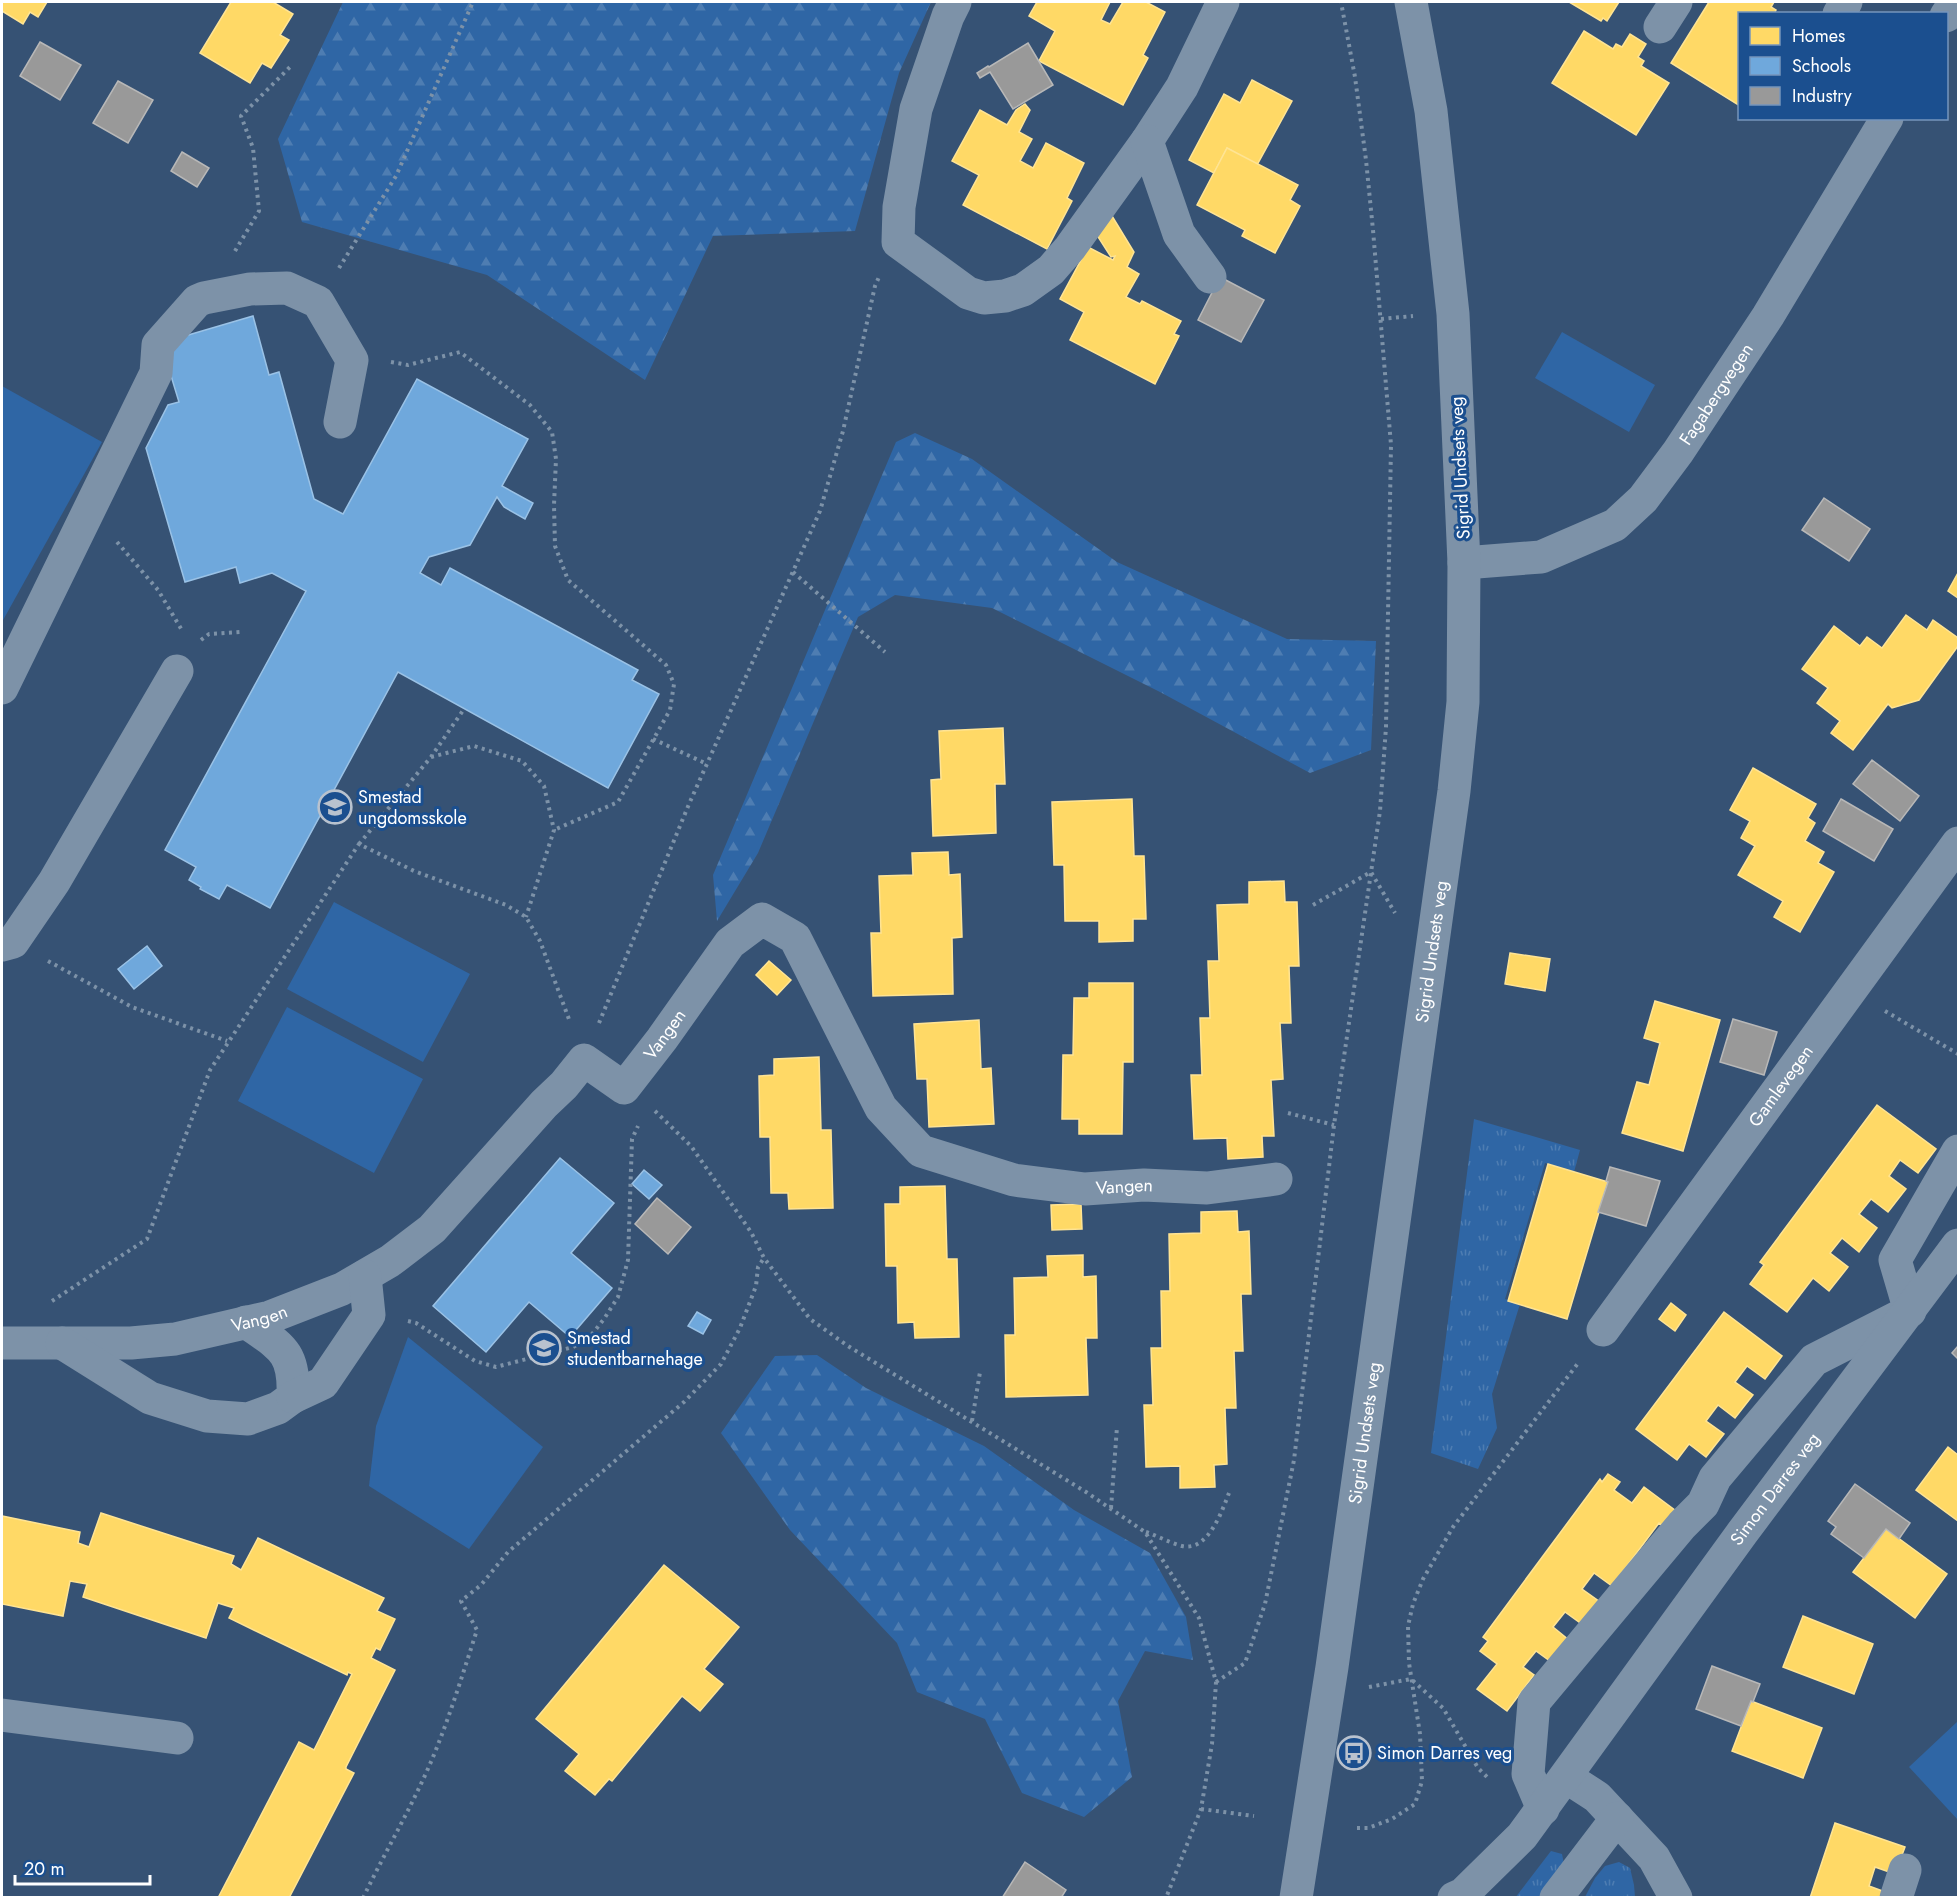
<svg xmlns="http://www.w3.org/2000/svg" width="1960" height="1899" font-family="Jost,sans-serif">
<defs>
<pattern id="grass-tufts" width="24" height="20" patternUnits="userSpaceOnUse" patternTransform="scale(1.5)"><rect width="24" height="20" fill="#2f66a5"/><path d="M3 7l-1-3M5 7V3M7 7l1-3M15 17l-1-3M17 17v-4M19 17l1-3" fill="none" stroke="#4e7db2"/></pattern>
<pattern id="forest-firs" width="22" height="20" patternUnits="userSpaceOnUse" patternTransform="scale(1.5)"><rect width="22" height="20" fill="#2f66a5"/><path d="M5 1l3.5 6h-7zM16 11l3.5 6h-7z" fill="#4e7db2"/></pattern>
</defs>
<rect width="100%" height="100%" fill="#365274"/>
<g fill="url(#grass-tufts)">
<polygon points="1474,1119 1580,1150 1574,1172 1545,1163 1505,1299 1520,1304 1492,1394 1497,1428 1478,1469 1431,1453"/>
<polygon points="1551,1851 1562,1854 1564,1864 1542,1895 1539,1897 1515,1898"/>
<polygon points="1619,1862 1630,1868 1634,1885 1635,1897 1585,1897 1595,1878 1605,1866"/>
</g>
<g fill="url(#forest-firs)">
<polygon points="343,2 931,2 899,73 855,231 713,236 645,380 487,275 302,222 278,139"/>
<polygon points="915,433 972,459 1117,562 1287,639 1376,641 1371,750 1310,773 1160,692 992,608 895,595 858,617 758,853 717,921 713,875 896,442"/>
<polygon points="817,1355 866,1388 984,1446 1074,1510 1150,1553 1186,1617 1193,1660 1145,1651 1118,1701 1132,1777 1084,1817 1022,1793 985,1719 917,1692 897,1643 790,1530 721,1433 775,1356"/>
</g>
<g fill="#2f66a5">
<polygon points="1562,332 1655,385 1629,432 1535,378"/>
<polygon points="2,386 102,442 2,622"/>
<polygon points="334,902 470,974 423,1062 287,989"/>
<polygon points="287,1007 423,1079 374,1173 238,1101"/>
<polygon points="408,1337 543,1447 469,1549 369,1486 376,1426"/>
<polygon points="1958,1721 1958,1820 1909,1767"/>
</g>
<g fill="#ffd966" stroke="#ffe494" stroke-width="1.5">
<polygon points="2,2 47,2 38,17 30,12 23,24 2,11"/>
<polygon points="231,2 273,2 293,14 280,35 289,40 271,68 262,63 250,83 200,53"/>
<polygon points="1037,2 1110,2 1101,20 1110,24 1123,2 1146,2 1165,12 1143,55 1148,58 1123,105 1039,61 1055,31 1029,16"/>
<polygon points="1569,2 1619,2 1607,21 1603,18 1601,21"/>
<polygon points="1709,2 1774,2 1771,7 1776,10 1774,14 1740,14 1740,106 1671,63"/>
<polygon points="1584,31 1613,49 1616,44 1622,47 1630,34 1646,44 1638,57 1644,61 1641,66 1669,83 1636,135 1552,83"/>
<polygon points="1252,80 1292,101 1257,165 1227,148 1214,173 1189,160 1224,94 1240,103"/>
<polygon points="1025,104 1030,110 1019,132 1032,139 1020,161 1033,168 1046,143 1084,163 1067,198 1072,201 1047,249 963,205 979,175 952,161 980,110 1007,125 1016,110"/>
<polygon points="1227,148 1298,185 1290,200 1300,206 1275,253 1242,236 1245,230 1197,205"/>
<polygon points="1112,216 1134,252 1127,267 1139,274 1126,297 1140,304 1142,301 1181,321 1174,334 1179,336 1155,384 1070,340 1084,312 1060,299 1088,247 1113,260 1115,256 1111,257 1093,229"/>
<polygon points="1958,573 1958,598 1948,591"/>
<polygon points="1906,615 1927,630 1933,620 1958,638 1958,646 1919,700 1892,708 1888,704 1853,750 1831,733 1840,721 1817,703 1828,688 1802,669 1834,626 1860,646 1867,637 1882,648"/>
<polygon points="1003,728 1005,784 995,784 996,833 933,836 931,780 941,779 939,731"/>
<polygon points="1753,768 1816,804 1808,818 1815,823 1805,841 1824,852 1818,863 1834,872 1800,932 1774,917 1783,901 1738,875 1755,846 1741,838 1750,821 1730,810"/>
<polygon points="1132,799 1134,856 1144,856 1146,919 1133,919 1133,941 1099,942 1099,921 1065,921 1064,865 1054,865 1052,802"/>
<polygon points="948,852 949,875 960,874 962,937 952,938 953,994 873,996 871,933 881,933 879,876 913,875 912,853"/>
<polygon points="1284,881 1285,902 1297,902 1299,966 1289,966 1291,1023 1280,1023 1283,1079 1271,1080 1274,1136 1262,1136 1263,1157 1228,1159 1227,1138 1194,1139 1191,1075 1202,1075 1200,1018 1210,1018 1208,961 1219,961 1217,905 1249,904 1249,882"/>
<polygon points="1510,953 1550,959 1545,991 1505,984"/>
<polygon points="769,961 791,980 777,995 756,975"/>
<polygon points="1089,983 1133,983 1133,1062 1123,1062 1122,1134 1079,1134 1079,1119 1062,1119 1063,1055 1073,1055 1074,998 1089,998"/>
<polygon points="1655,1001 1720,1020 1683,1151 1622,1133 1637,1082 1649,1085 1660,1043 1644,1038"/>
<polygon points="979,1020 981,1069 991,1068 994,1124 929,1127 927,1079 917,1079 914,1024"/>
<polygon points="819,1057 821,1130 831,1130 833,1208 789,1209 788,1193 771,1193 770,1137 760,1137 759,1076 774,1075 774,1059"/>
<polygon points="1877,1105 1936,1149 1918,1173 1900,1160 1889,1176 1906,1189 1888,1212 1871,1199 1859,1214 1877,1228 1859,1252 1842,1238 1830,1253 1848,1267 1829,1291 1813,1278 1787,1312 1750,1284 1764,1265 1760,1262"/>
<polygon points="1548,1164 1608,1182 1567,1319 1508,1301"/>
<polygon points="945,1186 947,1259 957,1259 959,1337 915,1338 914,1322 898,1323 897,1266 886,1266 885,1204 900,1204 900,1187"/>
<polygon points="1081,1204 1082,1229 1052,1230 1051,1205"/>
<polygon points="1237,1211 1238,1232 1249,1231 1251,1294 1241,1294 1243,1351 1234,1351 1236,1408 1225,1408 1227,1464 1214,1465 1215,1487 1180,1488 1180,1466 1146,1467 1144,1405 1153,1405 1151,1348 1162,1348 1161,1291 1170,1291 1169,1234 1201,1233 1201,1212"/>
<polygon points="1083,1255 1083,1277 1096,1276 1097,1338 1086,1338 1088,1395 1006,1397 1005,1335 1015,1335 1014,1278 1048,1277 1047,1256"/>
<polygon points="1671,1303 1686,1315 1675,1331 1659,1319"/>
<polygon points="1724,1312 1782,1356 1765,1379 1747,1366 1735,1382 1753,1395 1735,1418 1718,1405 1706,1421 1724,1434 1706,1457 1689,1444 1677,1460 1636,1429"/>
<polygon points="1948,1447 1958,1455 1958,1521 1916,1490"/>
<polygon points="1608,1474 1620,1482 1614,1490 1632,1503 1644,1487 1676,1511 1664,1527 1659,1523 1612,1586 1594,1573 1582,1589 1600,1602 1583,1625 1565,1612 1553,1627 1570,1641 1554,1664 1536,1651 1523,1667 1534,1675 1507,1711 1477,1689 1497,1664 1480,1651 1488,1641 1483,1637 1600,1479 1602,1482"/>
<polygon points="101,1513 234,1556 231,1564 241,1570 258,1538 384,1598 377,1611 395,1619 380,1650 376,1648 371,1658 395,1670 346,1767 346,1769 354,1773 289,1898 218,1898 299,1742 314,1750 352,1674 348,1672 347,1675 229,1618 234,1608 218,1603 206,1638 83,1597 87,1584 70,1581 63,1616 2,1604 2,1516 80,1532 78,1543 89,1547"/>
<polygon points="1886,1529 1947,1574 1915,1618 1853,1572"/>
<polygon points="664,1565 739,1627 704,1669 723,1684 700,1711 682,1696 612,1781 609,1779 595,1795 565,1771 579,1754 536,1719"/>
<polygon points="1803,1616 1873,1644 1854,1694 1783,1667"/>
<polygon points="1751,1701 1822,1728 1803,1778 1732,1751"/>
<polygon points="1835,1823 1905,1847 1895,1874 1875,1867 1869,1886 1888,1893 1887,1898 1810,1898"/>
</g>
<g fill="#6fa8dc" stroke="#9ac2e6" stroke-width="1.5">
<polygon points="253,316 269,375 279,372 314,499 343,514 417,379 528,439 502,486 533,503 525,519 504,507 497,497 470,545 429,557 420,573 441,585 450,568 638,670 632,680 659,694 608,788 398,672 270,908 227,885 219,899 200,889 201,887 189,880 196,867 165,850 306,591 272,573 240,583 236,567 185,582 146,448 168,405 179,402 161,343"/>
<polygon points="147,946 162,966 134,989 118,969"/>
<polygon points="560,1158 614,1203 571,1253 612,1288 570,1337 529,1302 486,1352 433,1306"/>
<polygon points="644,1170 662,1185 649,1199 632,1184"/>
<polygon points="697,1312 711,1320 703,1334 688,1326"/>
</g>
<g fill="#999" stroke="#b8b8b8" stroke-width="1.5">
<polygon points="40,42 81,65 60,100 20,76"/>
<polygon points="1028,43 1053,85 1013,109 990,72 980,78 977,73 988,66 989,67"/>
<polygon points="118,81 153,100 128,143 93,123"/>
<polygon points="182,152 209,168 197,187 171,171"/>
<polygon points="1220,277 1264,300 1241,342 1198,320"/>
<polygon points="1824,498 1870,529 1849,561 1802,530"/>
<polygon points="1872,760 1919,796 1900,821 1853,784"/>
<polygon points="1841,799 1893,829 1874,861 1823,831"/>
<polygon points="1733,1019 1777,1032 1764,1075 1720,1062"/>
<polygon points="1610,1167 1660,1181 1646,1226 1598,1212 1608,1182 1606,1181"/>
<polygon points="657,1198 691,1227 668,1254 635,1224"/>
<polygon points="1958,1346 1958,1359 1952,1353"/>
<polygon points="1855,1484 1910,1523 1899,1539 1886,1529 1864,1558 1831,1534 1836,1527 1828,1521"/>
<polygon points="1712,1666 1760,1684 1753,1702 1751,1701 1741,1726 1696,1709"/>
<polygon points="1025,1862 1066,1890 1061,1898 1002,1898"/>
</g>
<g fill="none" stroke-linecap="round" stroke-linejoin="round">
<g stroke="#7d92a8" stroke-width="4" stroke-dasharray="3 4.5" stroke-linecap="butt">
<polyline points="235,251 259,211 253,148 241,116 292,65"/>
<polyline points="339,268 396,176 473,2"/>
<polyline points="1381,319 1413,316"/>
<polyline points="391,362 408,365 460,352 530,405 552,432 556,459 554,505 555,546 568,580 666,665 674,684 670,710 618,802 554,830"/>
<polyline points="117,542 158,590 183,632"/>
<polyline points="793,572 885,652"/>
<polyline points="201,640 209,634 241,632"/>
<polyline points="653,739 707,764"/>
<polyline points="431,757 474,746 522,761 544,786 554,830 526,917"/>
<polyline points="359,844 431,757 464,709"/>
<polyline points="1313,905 1371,872 1395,913"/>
<polyline points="48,961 132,1007 227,1041"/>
<polyline points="1885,1011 1958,1054"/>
<polyline points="599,1023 689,804 820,511 843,431 875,286 879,277"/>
<polyline points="655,1111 691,1146 751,1232 764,1258 810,1319 848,1346 1086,1492 1145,1532 1199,1618 1216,1682 1212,1744 1201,1809 1166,1898"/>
<polyline points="1288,1113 1334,1125"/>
<polyline points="52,1301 147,1239 210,1070 359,844 414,871 506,905 526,917 540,941 570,1022"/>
<polyline points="408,1321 416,1323 475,1361 496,1367 573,1347 589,1338 604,1319 618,1297 628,1260 632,1139 638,1126"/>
<polyline points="972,1421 980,1372"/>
<polyline points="1111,1508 1117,1427"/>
<path d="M1146,1532C1158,1536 1170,1543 1182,1546C1208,1552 1222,1511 1229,1493"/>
<polyline points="1216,1682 1245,1663 1265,1604 1294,1460 1334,1125 1380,811 1386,727 1391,445 1373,230 1366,160 1355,77 1341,2"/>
<polyline points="1369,1687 1411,1679 1443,1708 1478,1768 1488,1778"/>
<polyline points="1201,1809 1254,1816"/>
<polyline points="1357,1828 1368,1828 1392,1819 1415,1804 1422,1781 1420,1734 1409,1663 1408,1626 1413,1604 1423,1579 1453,1527 1579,1362"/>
<path d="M363,1898C386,1850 413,1805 433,1757C450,1716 463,1673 477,1630L461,1601L481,1585L508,1552L684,1402L721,1364L740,1328L756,1286L758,1267L764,1258"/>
</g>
<g stroke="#7d92a8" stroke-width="33">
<polyline points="955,2 948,16 916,109 899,207 898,242 968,293 984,298 1005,296 1023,290 1051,270 1070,248 1147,141 1182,87 1223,2"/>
<polyline points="1839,14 1846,2"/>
<polyline points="1946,16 1955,2"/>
<polyline points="1660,27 1676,2"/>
<polyline points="1147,141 1179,234 1210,277"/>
<path id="s1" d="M1464,563L1541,557L1615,525L1643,499L1678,452L1768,316L1887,118"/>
<polyline points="2,688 156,373 158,345 197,301 204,298 250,289 287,288 318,302 352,360 340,422"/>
<polyline points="2,945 13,942 54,882 177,671"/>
<path id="s2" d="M1603,1330L1958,843"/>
<path id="s3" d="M2,1343H131L175,1339L270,1317L342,1289L390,1261L432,1229L544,1104L564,1085L584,1060L624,1088L662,1039L730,943L762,919L795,938L881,1108L921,1151L1014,1180L1085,1189L1144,1185L1207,1188L1276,1179"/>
<path d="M62,1343L150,1398L207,1416L248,1419L278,1408L293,1397C295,1351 281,1347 246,1322"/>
<polyline points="293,1397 323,1383 369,1315 365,1276"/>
<polyline points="2,1715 177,1738"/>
<polyline points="1566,1777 1597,1797 1654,1858 1676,1898"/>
<polyline points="1543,1809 1528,1774 1534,1702 1682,1525 1703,1504 1715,1478 1814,1360 1910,1311 1895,1260 1958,1151"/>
<path id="s4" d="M1296,1898L1332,1667L1454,791L1463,702L1464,563L1453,314L1431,111L1411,2"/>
<path id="s5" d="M1454,1898L1463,1894L1522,1836L1742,1533L1958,1245"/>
<polyline points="1556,1898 1617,1818"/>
<polyline points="1896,1898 1905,1870"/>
</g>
</g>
<defs>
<g id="school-ring" transform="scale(1.725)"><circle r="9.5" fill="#1b4f8f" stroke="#b9c2ce" stroke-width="1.5"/><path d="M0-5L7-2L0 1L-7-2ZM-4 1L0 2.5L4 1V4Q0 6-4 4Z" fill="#b9c2ce"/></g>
<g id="bus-ring" transform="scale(1.725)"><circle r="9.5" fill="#1b4f8f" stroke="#b9c2ce" stroke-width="1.5"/><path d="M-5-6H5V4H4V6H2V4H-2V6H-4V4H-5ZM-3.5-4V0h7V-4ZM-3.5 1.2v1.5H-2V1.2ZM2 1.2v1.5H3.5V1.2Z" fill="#b9c2ce"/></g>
</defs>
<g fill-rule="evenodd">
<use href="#school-ring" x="335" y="807"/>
<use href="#school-ring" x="544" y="1348"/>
<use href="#bus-ring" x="1354" y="1753"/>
</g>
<g text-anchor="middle" stroke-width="6" stroke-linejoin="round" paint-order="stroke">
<g font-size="18" fill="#fff" stroke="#1b4f8f">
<text dy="6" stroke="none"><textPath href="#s1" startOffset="324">Fagabergvegen</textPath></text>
<text transform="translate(1460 468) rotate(-93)" y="6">Sigrid Undsets veg</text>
<text dy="6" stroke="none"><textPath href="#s4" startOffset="956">Sigrid Undsets veg</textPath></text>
<text dy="6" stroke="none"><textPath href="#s3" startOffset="800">Vangen</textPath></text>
<text dy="6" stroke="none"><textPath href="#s2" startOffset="302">Gamlevegen</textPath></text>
<text dy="6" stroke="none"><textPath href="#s3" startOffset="1448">Vangen</textPath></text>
<text dy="6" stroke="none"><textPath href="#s3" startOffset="260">Vangen</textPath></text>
<text dy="6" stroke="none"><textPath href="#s4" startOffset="470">Sigrid Undsets veg</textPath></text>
<text dy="6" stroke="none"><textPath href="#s5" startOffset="522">Simon Darres veg</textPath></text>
</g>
<g font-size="18" fill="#fff" stroke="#1b4f8f" text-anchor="start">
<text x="358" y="803">Smestad<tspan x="358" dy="21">ungdomsskole</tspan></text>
<text x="567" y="1344">Smestad<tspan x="567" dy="21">studentbarnehage</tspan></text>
<text x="1377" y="1759">Simon Darres veg</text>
</g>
</g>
<rect width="1960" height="1899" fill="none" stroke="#ffffff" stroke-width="6"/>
<rect x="1738" y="12" width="210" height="108" fill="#1b4f8f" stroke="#7695bc" stroke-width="1.5"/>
<rect x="1750" y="27" width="30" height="18" fill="#ffd966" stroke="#7695bc" stroke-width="1.5"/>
<text x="1792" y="42" font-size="18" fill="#ffffff">Homes</text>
<rect x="1750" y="57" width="30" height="18" fill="#6fa8dc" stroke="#7695bc" stroke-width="1.5"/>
<text x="1792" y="72" font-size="18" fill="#ffffff">Schools</text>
<rect x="1750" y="87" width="30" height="18" fill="#999999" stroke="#7695bc" stroke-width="1.5"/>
<text x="1792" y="102" font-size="18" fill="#ffffff">Industry</text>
<path d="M15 1875v9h135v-9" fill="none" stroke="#ffffff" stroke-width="3"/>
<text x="24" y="1875" font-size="18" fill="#ffffff" stroke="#1b4f8f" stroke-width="4.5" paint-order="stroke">20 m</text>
</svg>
